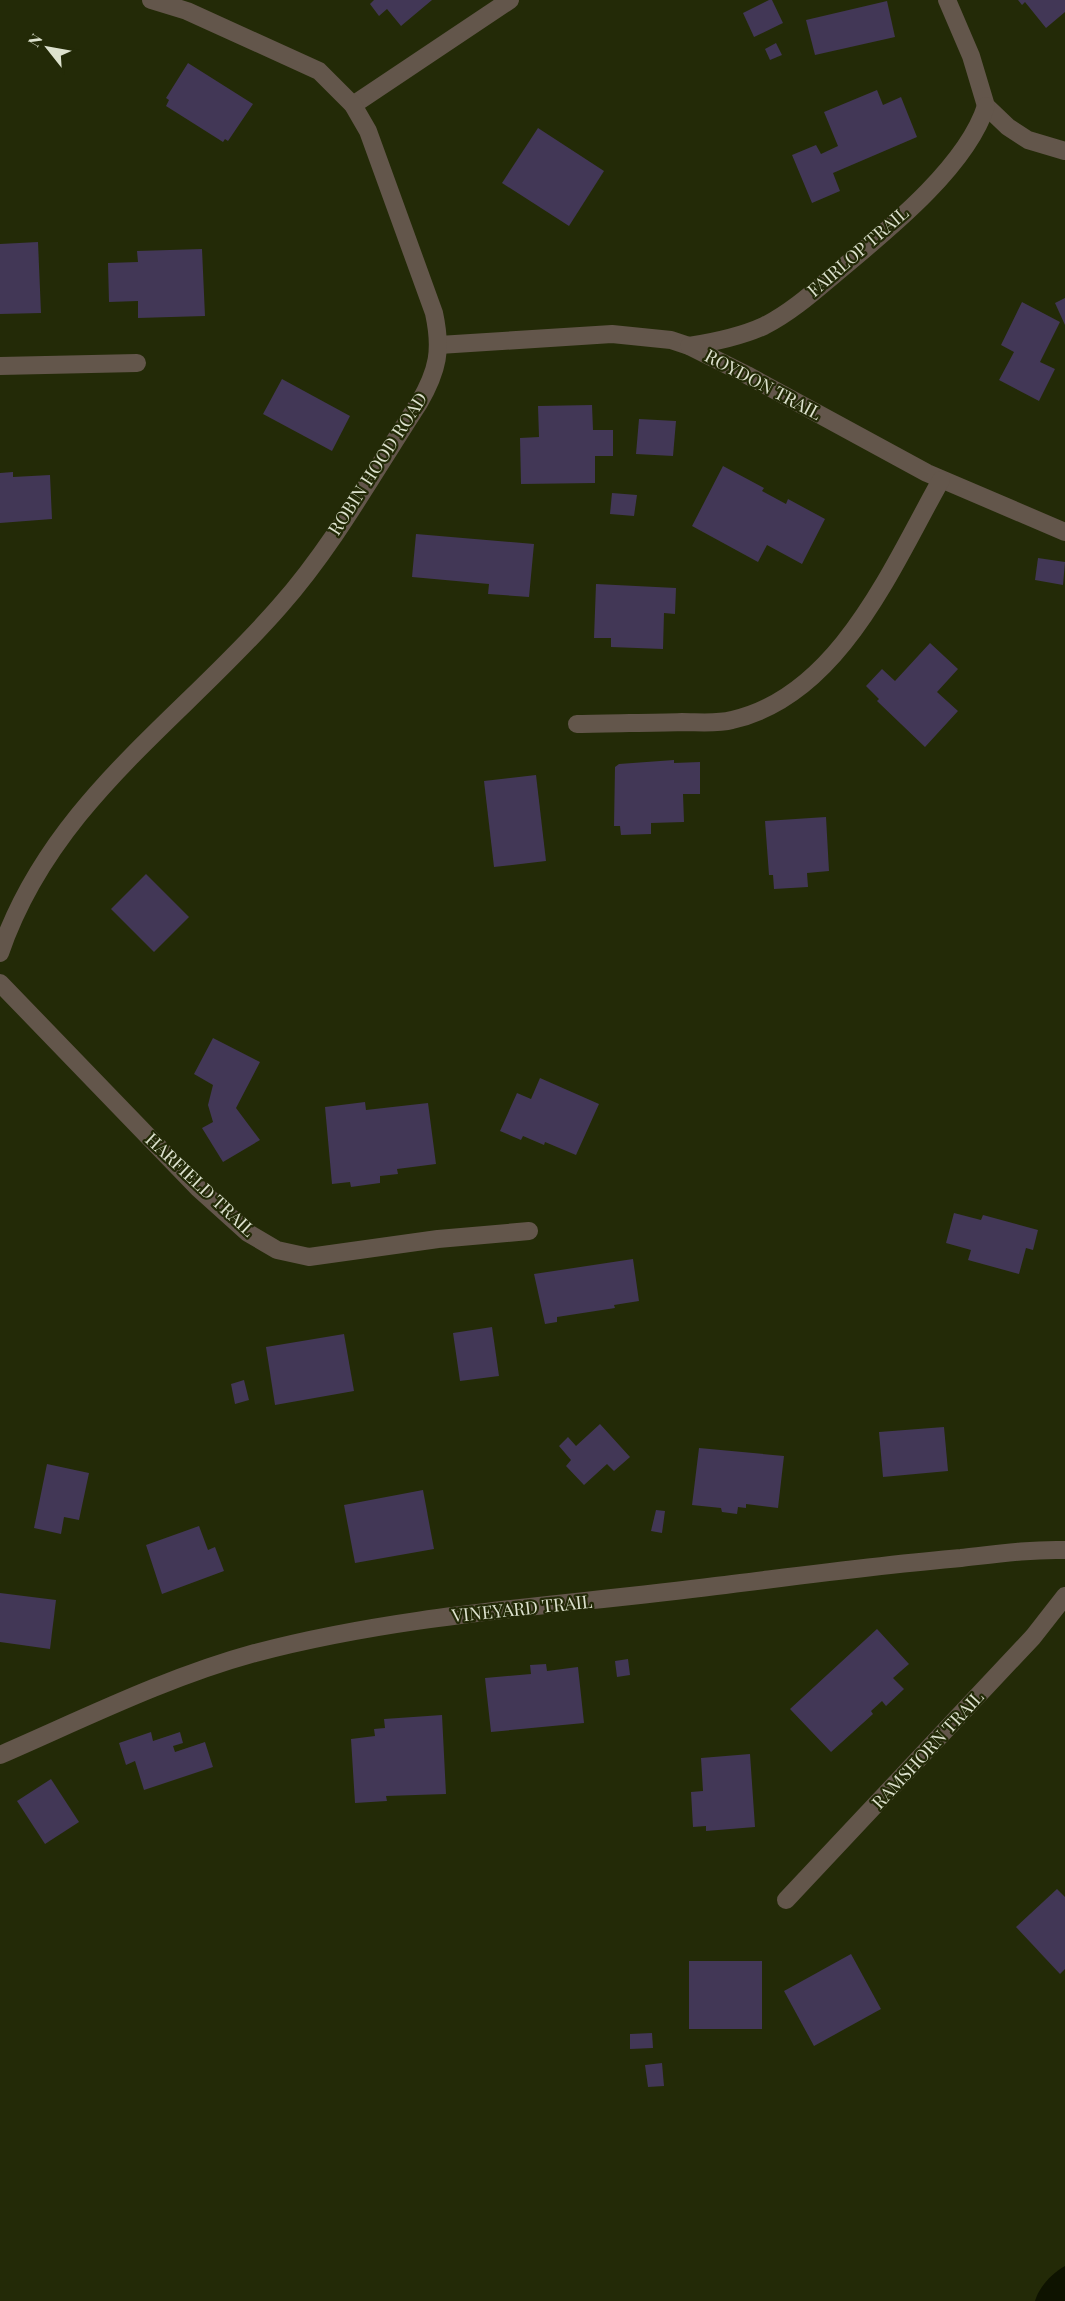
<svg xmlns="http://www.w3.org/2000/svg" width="1065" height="2301" font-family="'Playfair Display',serif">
<rect width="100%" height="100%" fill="#232a07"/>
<path fill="#0e1300" d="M1065,2266V2301H1035C1039,2287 1052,2273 1065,2266Z"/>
<g fill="#423756">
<polygon points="374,0 432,0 401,26 387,9 379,16 370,4"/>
<polygon points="769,0 772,0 783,23 754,37 743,13"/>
<polygon points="1018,0 1065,0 1065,12 1046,28 1025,2 1022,5"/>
<polygon points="887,1 895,37 815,55 806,20"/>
<polygon points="776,43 782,55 770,60 765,49"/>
<polygon points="188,63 253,104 228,141 225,139 223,142 166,106 169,100 166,98"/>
<polygon points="877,90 883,105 901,97 917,137 833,173 840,191 812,203 792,155 816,145 821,154 838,146 824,112"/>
<polygon points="538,128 604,171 569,226 502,183"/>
<polygon points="38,242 41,313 0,314 0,244"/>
<polygon points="202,249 205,316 138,318 138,301 109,302 108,263 138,262 137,251"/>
<polygon points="1065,298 1065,325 1055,303"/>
<polygon points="1022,302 1060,322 1040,362 1055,369 1039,401 999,380 1014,352 1001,345"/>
<polygon points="282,379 350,416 332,451 263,414"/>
<polygon points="592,405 593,430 613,430 613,456 595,456 595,483 521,484 520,438 539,437 538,406"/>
<polygon points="639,419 676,421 673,456 636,454"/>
<polygon points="723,466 764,488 762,491 786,504 788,499 825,519 802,564 767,545 758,562 692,526"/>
<polygon points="13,472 13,477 50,475 52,519 0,523 0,473"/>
<polygon points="612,493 637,495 634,516 610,514"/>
<polygon points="416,534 534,544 529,597 488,594 489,584 412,577"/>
<polygon points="1038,558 1065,562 1063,585 1035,580"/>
<polygon points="596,584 676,588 675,614 664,613 663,649 611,647 611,638 594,638"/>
<polygon points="930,643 958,669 937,692 958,711 925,747 877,701 879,699 866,686 882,669 895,681"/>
<polygon points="674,760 674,763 700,762 700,794 683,794 684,822 651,823 651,834 621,835 620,826 614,826 615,767 619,764"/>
<polygon points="536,775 546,861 494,867 484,781"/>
<polygon points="826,817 829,871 807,873 808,887 774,889 773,875 769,875 765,821"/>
<polygon points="146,874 189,917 154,952 111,909"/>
<polygon points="213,1038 260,1062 236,1108 260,1140 223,1162 202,1128 213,1122 208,1105 213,1085 194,1074"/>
<polygon points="540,1078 599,1104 576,1155 545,1142 544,1145 523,1136 521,1140 500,1131 517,1093 531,1099"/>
<polygon points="365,1102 366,1110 428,1103 436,1164 397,1169 398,1174 380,1176 380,1183 351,1187 350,1182 332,1184 325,1107"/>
<polygon points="954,1213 981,1220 983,1215 1038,1230 1033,1250 1026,1248 1019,1274 968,1260 971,1250 946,1243"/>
<polygon points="633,1259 639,1301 614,1305 615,1308 557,1317 557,1322 545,1324 534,1274"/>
<polygon points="492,1327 499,1376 460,1381 453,1333"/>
<polygon points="344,1334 354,1391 275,1405 266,1347"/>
<polygon points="244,1380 249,1400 235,1404 231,1384"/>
<polygon points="600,1424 630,1457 614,1471 607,1464 584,1485 566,1466 571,1460 559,1446 568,1437 576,1446"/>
<polygon points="944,1427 948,1471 883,1477 879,1432"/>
<polygon points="699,1448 784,1456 778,1508 746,1504 746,1508 738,1507 737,1514 722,1512 721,1508 692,1505"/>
<polygon points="47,1464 89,1473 79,1520 64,1517 61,1534 34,1528"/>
<polygon points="423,1490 434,1549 355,1563 344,1505"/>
<polygon points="656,1510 665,1511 662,1533 651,1531"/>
<polygon points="199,1526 208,1550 215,1547 224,1571 162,1594 146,1545"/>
<polygon points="0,1593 56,1600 50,1649 0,1642"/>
<polygon points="877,1629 909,1664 893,1678 904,1689 886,1706 882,1701 871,1711 873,1714 831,1752 790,1709"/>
<polygon points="628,1659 630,1675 617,1677 615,1661"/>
<polygon points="546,1664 547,1671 578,1667 584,1723 491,1732 485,1678 531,1674 530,1665"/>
<polygon points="442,1715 446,1794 386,1796 387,1801 355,1803 351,1739 375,1736 374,1729 385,1728 384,1719"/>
<polygon points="151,1732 153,1741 180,1732 183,1743 173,1746 175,1752 205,1742 213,1767 144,1790 135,1761 126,1765 119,1743"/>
<polygon points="750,1754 755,1827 706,1831 706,1826 693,1827 691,1792 703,1791 701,1758"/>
<polygon points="51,1779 79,1822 45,1844 17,1801"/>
<polygon points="1057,1889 1065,1897 1065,1969 1060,1974 1016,1927"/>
<polygon points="851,1954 881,2009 814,2046 784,1991"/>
<rect x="689" y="1961" width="73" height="68"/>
<polygon points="652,2033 653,2048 630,2049 630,2034"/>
<polygon points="662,2063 664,2086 648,2087 645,2065"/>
</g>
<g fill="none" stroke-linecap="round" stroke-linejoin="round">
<g stroke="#63564b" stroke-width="18">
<polyline points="947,0 971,56 986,106 1008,127 1028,140 1065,151"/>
<polyline points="353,105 510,0"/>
<polyline points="439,345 612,334 671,340 689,346 747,375 927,473 1065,532"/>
<path d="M689,346C715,342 740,337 764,326C792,312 817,289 841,269C889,229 967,166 986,106"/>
<polyline points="0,366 137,363"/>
<path d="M577,724C612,723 647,723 682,722C698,722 717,724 732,720C839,696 892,567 941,480"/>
<path d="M0,953C52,802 180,721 280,606C334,545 375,470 419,403C438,370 442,350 434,313L368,131L353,105L319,71L187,11L151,0"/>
<polyline points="0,983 198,1188 248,1233 277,1250 309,1257 438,1239 529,1231"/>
<path d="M0,1755C83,1719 167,1677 255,1653C406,1613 562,1606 716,1586C798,1576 879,1565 961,1558C996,1554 1030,1549 1065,1550"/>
<polyline points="786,1900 1033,1637 1065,1596"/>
</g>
</g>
<g text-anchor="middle" stroke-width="4.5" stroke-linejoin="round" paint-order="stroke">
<g font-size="18" fill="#dde2ce" stroke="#232a07">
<text transform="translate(858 252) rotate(-41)" y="6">FAIRLOP TRAIL</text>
<text transform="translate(763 385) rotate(28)" y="6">ROYDON TRAIL</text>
<text transform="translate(378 464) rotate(-57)" y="6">ROBIN HOOD ROAD</text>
<text transform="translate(200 1185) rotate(43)" y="6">HARFIELD TRAIL</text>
<text transform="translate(522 1609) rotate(-6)" y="6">VINEYARD TRAIL</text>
<text transform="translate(928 1750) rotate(-47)" y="6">RAMSHORN TRAIL</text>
</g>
</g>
<g transform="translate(48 48) rotate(301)" stroke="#232a07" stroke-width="4.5" paint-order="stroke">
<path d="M0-4.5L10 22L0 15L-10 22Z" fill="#dde2ce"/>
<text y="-9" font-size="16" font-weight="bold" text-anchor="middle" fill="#dde2ce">N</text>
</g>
</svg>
